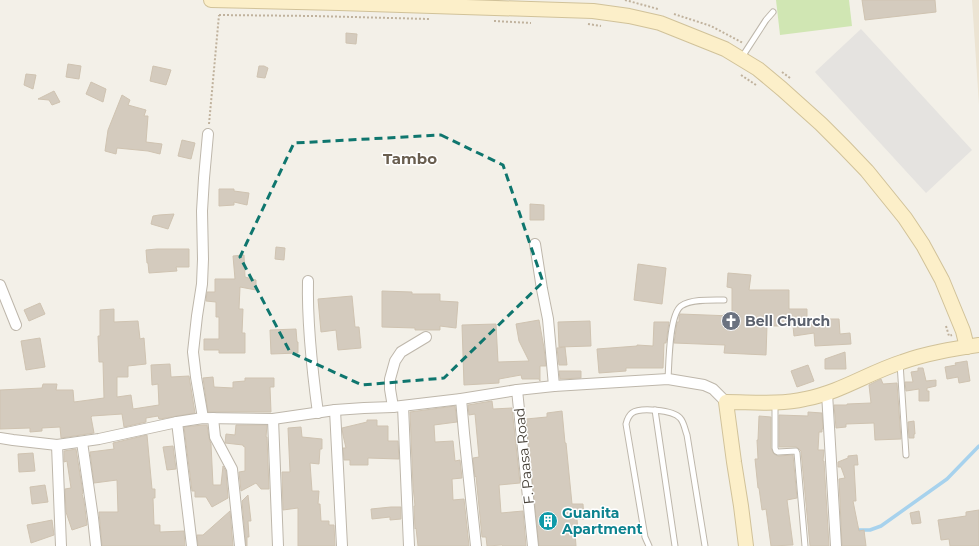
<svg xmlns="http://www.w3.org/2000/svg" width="979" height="546" font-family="Montserrat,sans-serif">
<rect width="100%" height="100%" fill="#f3f0e8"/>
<polygon fill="#ece4d3" points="972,0 979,0 979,105"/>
<polygon fill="#d0e6b3" points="776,0 849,0 852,26 780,35"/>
<polygon fill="#e5e3e0" points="861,29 972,150 926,193 815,72"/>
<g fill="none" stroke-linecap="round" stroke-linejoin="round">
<polyline stroke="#a7d2ed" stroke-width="3.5" points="855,530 870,530 881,526 947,479 979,446"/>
</g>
<g fill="#d4cbbe" stroke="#cfc3b1">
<polygon points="862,0 935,0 936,12 865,20"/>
<polygon points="346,33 357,34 356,44 346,43"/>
<polygon points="68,64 81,66 79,79 66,77"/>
<polygon points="153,66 171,70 166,85 150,81"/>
<polygon points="259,66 264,66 268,68 265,78 257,77"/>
<polygon points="26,74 36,75 33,89 24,85"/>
<polygon points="91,82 106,89 103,102 86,94"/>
<polygon points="54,91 60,102 52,105 49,100 38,99"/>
<polygon points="122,95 130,100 128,105 146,110 144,116 148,116 146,142 162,144 160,154 148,151 117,148 116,154 105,151 108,130"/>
<polygon points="182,140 195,143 191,159 178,156"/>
<polygon points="219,189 234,189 234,191 249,193 247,205 234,202 234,205 219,206"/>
<polygon points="530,204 544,205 544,220 530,220"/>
<polygon points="174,214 168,229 151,224 153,216 159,215"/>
<polygon points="276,247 285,248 284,260 275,259"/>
<polygon points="157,249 189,249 189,267 176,267 177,271 149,273 148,263 147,263 146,250"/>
<polygon points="244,255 245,277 256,280 256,290 240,287 239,309 243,309 242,333 245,333 245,353 219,353 219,350 204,350 204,339 219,339 219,317 216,317 216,302 206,301 207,292 215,292 215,279 235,279 233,256"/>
<polygon points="638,264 666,268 662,304 634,300"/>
<polygon points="728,273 751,275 749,290 789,290 789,309 807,309 807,319 839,319 840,334 850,333 851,344 815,346 814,333 794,336 793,326 767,326 766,355 724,353 725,345 674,343 676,330 677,322 679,322 679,317 680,314 732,316 732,288 727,287"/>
<polygon points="382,291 412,292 412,294 440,294 440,301 458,302 456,328 440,326 440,330 415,330 415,328 382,327"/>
<polygon points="352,296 355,327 359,327 361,348 338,350 336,330 321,332 318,299"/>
<polygon points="40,303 45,314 29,321 24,310"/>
<polygon points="114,309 114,322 138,321 140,339 144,338 146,364 128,366 128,377 117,377 117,397 131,395 133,409 159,405 158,384 152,385 151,365 170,364 171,377 189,376 195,413 160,419 159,419 158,416 146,418 146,422 124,427 122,414 92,416 91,417 94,433 61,438 60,427 42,428 42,431 30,432 30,428 0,429 0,390 42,388 43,384 57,384 56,390 73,390 74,402 104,398 103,362 99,362 98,336 100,336 100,310"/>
<polygon points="539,320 544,348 546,366 540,366 540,381 539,379 522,379 521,375 499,379 499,383 464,385 462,325 496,324 498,362 529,361 519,341 516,324"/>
<polygon points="590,321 591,346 559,347 558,322"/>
<polygon points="654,322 669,322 666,343 664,343 663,368 626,368 626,371 599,373 597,349 637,346 637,345 653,346"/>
<polygon points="296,329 297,342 298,342 298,353 271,354 270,330"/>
<polygon points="40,338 45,367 26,370 21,341"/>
<polygon points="565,347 567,365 559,365 557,348"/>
<polygon points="845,352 846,369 825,369 825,359"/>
<polygon points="967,361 970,381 959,383 958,377 947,379 945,367 956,365 955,363"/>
<polygon points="808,365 814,381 797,387 791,371"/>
<polygon points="918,368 923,368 926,381 936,380 936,386 927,388 927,391 929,391 929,401 919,401 919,389 906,391 905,382 913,382 911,372 918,371"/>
<polygon points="559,371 581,371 581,378 560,379"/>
<polygon points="213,377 214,387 233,388 233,382 245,381 245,378 274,378 274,387 270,387 271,412 208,412 203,378"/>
<polygon points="881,379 883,384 897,383 901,439 875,440 874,423 846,424 846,427 836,428 834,405 847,405 847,404 871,403 869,385"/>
<polygon points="492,401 493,409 512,408 520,483 499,485 501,513 523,511 526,546 503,546 502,545 487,546 486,537 482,537 476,476 475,477 473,459 473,458 479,457 475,414 469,415 468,405"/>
<polygon points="455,406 457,422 434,425 435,442 453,441 455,461 460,460 462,478 452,479 453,500 464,499 469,546 418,546 416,528 415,529 414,506 415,506 413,486 410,412"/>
<polygon points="562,411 565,443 566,443 572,504 583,504 584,519 577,519 578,533 575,533 576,546 539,546 526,419 547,417 547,413"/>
<polygon points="808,412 822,413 823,429 822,429 822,432 819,432 818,450 824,450 823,461 824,461 829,546 810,546 801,451 798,448 796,447 779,447 779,415 808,416"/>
<polygon points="759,416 771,417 771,448 774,454 778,456 793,455 797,498 787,500 793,545 771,546 766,509 762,510 759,488 758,488 755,459 758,459 757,440 758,440"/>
<polygon points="367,420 377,420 377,426 388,426 388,441 398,441 399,459 368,458 368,465 350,465 350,460 344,460 343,448 346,448 343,435 342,428 367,422"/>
<polygon points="914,421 915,434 914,434 914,438 909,438 908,422"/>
<polygon points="203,425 207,425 209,438 211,444 213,485 221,485 223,466 226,471 228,498 212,507 206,497 195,497 195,491 192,491 184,427"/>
<polygon points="236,425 267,425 266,437 267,437 269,489 261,489 256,483 241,491 239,472 245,471 245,447 243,446 243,445 225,443 226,434 235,435"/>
<polygon points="301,427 302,437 322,439 322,449 320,449 319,464 310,463 312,491 319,491 318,504 320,504 321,521 329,521 329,525 334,525 335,546 298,546 298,508 283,510 282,472 290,472 288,428"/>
<polygon points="147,435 152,489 155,489 155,498 153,498 154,525 160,525 160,532 184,531 185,546 102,546 99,512 118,512 117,480 94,483 90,452 114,449 113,443"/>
<polygon points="173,446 176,469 167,470 163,447"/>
<polygon points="76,449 83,493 82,494 84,501 87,525 72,530 66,512 65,489 71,488 67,461 64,462 64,451"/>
<polygon points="33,453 35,471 19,472 18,454"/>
<polygon points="857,455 858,465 854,465 856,501 853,501 859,531 864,530 866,546 842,546 839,479 845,478 841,467 838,467 838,462 848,458 848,456"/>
<polygon points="45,485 48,502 32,504 30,487"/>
<polygon points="248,495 251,521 248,521 249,537 247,537 247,546 246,546 242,501"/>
<polygon points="391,507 401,507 401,519 390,520 390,517 372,519 371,509"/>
<polygon points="979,510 979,546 950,546 949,539 941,540 938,520 966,516 966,512"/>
<polygon points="230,511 233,546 198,546 197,535 203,535"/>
<polygon points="919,511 921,523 912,524 910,513"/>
<polygon points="52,520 54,535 31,543 27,525"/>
</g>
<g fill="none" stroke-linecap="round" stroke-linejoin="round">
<g stroke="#beb7ab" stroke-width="7">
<g id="lane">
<polyline points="742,57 766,20 773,12"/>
<polyline points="900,363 906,455"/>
<path d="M668,379C669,364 669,315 681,306C691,299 712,300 724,300"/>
<polyline points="775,404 775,448 776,451 778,452 796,451 797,453 805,546"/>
<polyline points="655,410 675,546"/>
<path d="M649,546L645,537L626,424C627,420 628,416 632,413C640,407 673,410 680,418C684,422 685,430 687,435L705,546"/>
</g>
</g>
<g stroke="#beb7ab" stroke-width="12">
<g id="street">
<polyline points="535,244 542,289 548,319 554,386"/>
<path d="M308,281C307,325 312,369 318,413"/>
<polyline points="0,285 16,325"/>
<polyline points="517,390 533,546"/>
<polyline points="827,393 836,546"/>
<polyline points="461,399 464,433 476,546"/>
<polyline points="403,406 409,546"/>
<polyline points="393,407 390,389 390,379 395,361 401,352 426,337"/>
<polyline points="335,410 342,546"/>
<polyline points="203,418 196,377 193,352 197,316 202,284 203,259 202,211 204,178 208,134"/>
<polyline points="213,418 215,437 232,469 240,546"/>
<polyline points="273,419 278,546"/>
<polyline points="177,422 192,546"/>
<polyline points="0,438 13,440 57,445 99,439 177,422 203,418 273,419 335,410 364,408 393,407 461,399 517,390 554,386 668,379 704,385 713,389 726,402"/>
<polyline points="82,442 93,518 96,546"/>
<polyline points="57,445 61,546"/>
</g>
</g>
<g stroke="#d1c299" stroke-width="16">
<g id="secondary">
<polyline points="211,0 339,3 593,11 629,16 660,23 725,49 758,69 782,89 821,124 844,147 867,171 905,218 923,245 942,280 963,331 967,347"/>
<path d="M746,546L741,506L734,462L726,402C752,402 779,405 805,399C841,392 868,373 902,362C927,353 953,349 979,345"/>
</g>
</g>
<g stroke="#c0b29d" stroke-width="2" stroke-dasharray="2 2" stroke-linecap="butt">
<polyline points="625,0 658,9"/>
<polyline points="674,14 711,26 743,43"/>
<polyline points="219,15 314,16 429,19"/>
<polyline points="494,21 531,23"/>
<polyline points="588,24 601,26"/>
<polyline points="782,72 790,78"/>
<polyline points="741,75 756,85"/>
<polyline points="209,124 219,15"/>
<polyline points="946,326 949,336 952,335"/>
</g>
<use href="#lane" stroke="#fff" stroke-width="5"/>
<use href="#street" stroke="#fff" stroke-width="10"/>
<use href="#secondary" stroke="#fcefc9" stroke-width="14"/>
</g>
<path fill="none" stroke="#0f766e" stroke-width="3" stroke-dasharray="8 5" stroke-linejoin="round" d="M441,135L503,165L543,282L444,378L362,385L290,352L240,257L294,143Z"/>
<defs>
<g id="church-disc" transform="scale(1)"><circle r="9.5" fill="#6b7280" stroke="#fff"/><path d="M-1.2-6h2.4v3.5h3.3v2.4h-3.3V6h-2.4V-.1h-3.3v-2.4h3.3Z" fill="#fff"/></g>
<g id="building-disc" transform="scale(1)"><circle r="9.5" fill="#0f9aa8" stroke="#fff"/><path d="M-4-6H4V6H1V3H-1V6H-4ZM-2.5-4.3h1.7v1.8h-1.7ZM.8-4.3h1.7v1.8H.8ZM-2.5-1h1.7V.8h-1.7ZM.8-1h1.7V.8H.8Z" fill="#fff"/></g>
</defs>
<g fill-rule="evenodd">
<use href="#church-disc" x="731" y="321"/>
<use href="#building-disc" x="548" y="521"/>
</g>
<g text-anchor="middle" stroke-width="3" stroke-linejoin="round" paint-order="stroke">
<g font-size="14" font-weight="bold" fill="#5b616d" stroke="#fff" text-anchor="start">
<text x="745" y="326">Bell Church</text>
</g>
<g font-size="14" fill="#464037" stroke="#fff">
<text transform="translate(524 456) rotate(-96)" y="5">F. Paasa Road</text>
</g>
<g font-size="14" font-weight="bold" fill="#0d838f" stroke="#fff" text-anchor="start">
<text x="562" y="518">Guanita<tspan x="562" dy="16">Apartment</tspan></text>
</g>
<g font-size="15" font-weight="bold" fill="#695e4f" stroke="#fff">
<text x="410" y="164">Tambo</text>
</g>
</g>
</svg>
